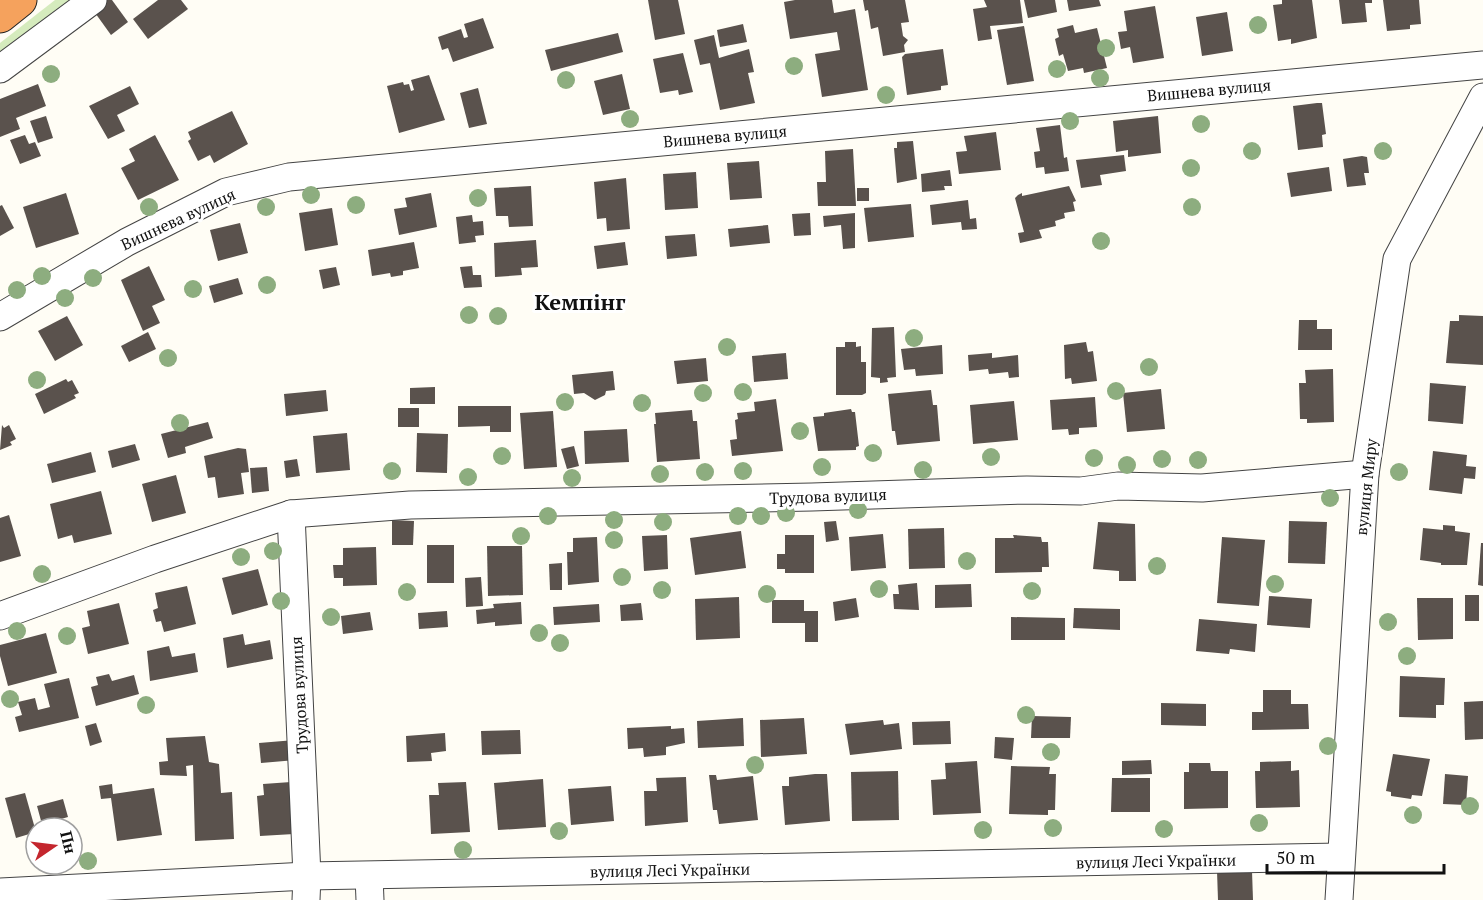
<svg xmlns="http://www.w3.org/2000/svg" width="1483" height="900" font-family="'PT Serif',serif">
<rect width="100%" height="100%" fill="#fffdf5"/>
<polygon fill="#d5ebbd" points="55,0 81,0 0,61 0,43"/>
<g fill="#5a524d">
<polygon points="107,0 112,0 128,22 111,35 93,10"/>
<polygon points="158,0 181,0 188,9 148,39 133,19"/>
<polygon points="648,0 678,0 685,34 655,40"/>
<polygon points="795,0 832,0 834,13 855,9 868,90 822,97 815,54 840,50 837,32 790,39 784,2"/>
<polygon points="863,0 905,0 909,22 901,23 903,36 908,40 904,45 905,52 883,56 878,27 871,29 868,10 865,11"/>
<polygon points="984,0 1020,0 1023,23 990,26 992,39 978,41 973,9 987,7"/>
<polygon points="1024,0 1055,0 1057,12 1028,18"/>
<polygon points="1067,0 1099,0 1101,6 1069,11"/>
<polygon points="1282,0 1312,0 1317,38 1291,44 1291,39 1278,41 1273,5 1282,4"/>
<polygon points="1339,0 1372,0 1372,3 1365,3 1367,22 1342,24"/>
<polygon points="1383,0 1419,0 1421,24 1410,25 1410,29 1387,31"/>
<polygon points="1155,6 1164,58 1133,63 1130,47 1121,49 1118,32 1127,31 1124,11"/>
<polygon points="1227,12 1233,51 1202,56 1196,17"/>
<polygon points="483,18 494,48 453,62 448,48 442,50 438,37 461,29 464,38 468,37 464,24"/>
<polygon points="743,24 747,42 720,47 717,30"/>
<polygon points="1073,25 1075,33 1097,28 1107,68 1084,73 1083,68 1068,71 1063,54 1059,56 1055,39 1059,37 1057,29"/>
<polygon points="1024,26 1034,81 1007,85 997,30"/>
<polygon points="618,33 623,52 551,71 545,50"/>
<polygon points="714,35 719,58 749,49 754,72 748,73 755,103 720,110 710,63 700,65 694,40"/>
<polygon points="943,49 948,85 941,86 941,90 907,95 902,57 905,54"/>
<polygon points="683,53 693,92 679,95 678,90 660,93 653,59"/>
<polygon points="622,74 630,109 603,115 594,81"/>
<polygon points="429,75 445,120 399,133 387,86 403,82 404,85 409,84 411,91 414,90 411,80"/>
<polygon points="38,84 46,106 16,118 20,129 0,137 0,99"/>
<polygon points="130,86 139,104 117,115 125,131 108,139 89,106"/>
<polygon points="478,88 487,124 469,128 460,93"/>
<polygon points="1317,103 1322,103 1326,134 1322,135 1323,147 1298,150 1293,106"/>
<polygon points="232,111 248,144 214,163 210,155 198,161 188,141 191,139 188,132"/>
<polygon points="46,116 53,138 38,143 30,121"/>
<polygon points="1158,116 1161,153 1128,157 1128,150 1116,152 1113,121"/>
<polygon points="1060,125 1064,158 1067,157 1069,171 1045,174 1044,167 1036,168 1034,152 1040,151 1036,128"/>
<polygon points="996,132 1001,170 959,174 956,152 967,151 964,136"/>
<polygon points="25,135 29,144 35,142 41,156 20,164 10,140"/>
<polygon points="155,135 179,180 138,200 121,168 135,161 129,149"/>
<polygon points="913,141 917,179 897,183 894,148 897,148 897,142"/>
<polygon points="853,149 856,206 818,206 817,182 826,182 825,151"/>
<polygon points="1124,155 1126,171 1100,175 1102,185 1081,188 1076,160"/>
<polygon points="1362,156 1367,157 1369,173 1364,173 1366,185 1347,187 1343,159"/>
<polygon points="759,161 762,198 730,200 727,163"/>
<polygon points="1329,167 1332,191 1291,197 1287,173"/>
<polygon points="950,170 952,186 944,186 945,190 922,192 921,174"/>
<polygon points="696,172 698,208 665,210 663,174"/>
<polygon points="626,178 630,229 607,231 606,218 597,219 594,182"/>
<polygon points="531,186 533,226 509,227 508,216 496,216 494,188"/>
<polygon points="1069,186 1076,201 1073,202 1075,211 1064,213 1065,218 1055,221 1056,226 1039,230 1042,238 1020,243 1018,233 1024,232 1015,198 1018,195 1022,193 1022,196"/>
<rect x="857" y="188" width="12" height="13"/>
<polygon points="66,193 79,234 36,248 23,207"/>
<polygon points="431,193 437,227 399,235 394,209 407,207 405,198"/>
<polygon points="968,200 970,219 976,218 977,229 962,230 961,222 932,225 930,205"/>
<polygon points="911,204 914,237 868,242 864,208"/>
<polygon points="2,205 14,228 0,236 0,206"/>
<polygon points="332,208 338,245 305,251 299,213"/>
<polygon points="810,213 811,235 794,236 792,214"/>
<polygon points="855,213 855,248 843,249 841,225 824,227 823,216"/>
<polygon points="472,215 473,222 483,221 484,235 475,236 476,242 459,244 456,217"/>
<polygon points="240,223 248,253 218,261 210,230"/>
<polygon points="768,225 770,243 730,247 728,229"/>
<polygon points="695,234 697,256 667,259 665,236"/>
<polygon points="536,240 538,267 521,268 522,275 495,277 494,243"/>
<polygon points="414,242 419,268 403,271 403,275 391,277 390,273 372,276 368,250"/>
<polygon points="625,242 628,265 597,269 594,246"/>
<polygon points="149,266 165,300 152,306 160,323 143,331 121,280"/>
<polygon points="472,266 473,275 481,275 482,287 464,288 460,267"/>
<polygon points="336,267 340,285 323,289 319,270"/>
<polygon points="238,278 243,294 214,303 209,286"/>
<polygon points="1459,315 1483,316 1483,365 1446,363 1450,321 1459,321"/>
<polygon points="67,316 83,345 55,361 38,331"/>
<polygon points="1299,320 1317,320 1317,329 1332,329 1332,350 1298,350"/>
<polygon points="894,327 896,377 887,378 888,382 880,383 880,378 871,377 872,328"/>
<polygon points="148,332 156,349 129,362 121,346"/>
<polygon points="845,342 856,342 856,347 861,346 861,362 866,362 866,393 862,395 836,395 836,347 845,347"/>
<polygon points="1086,342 1088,352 1093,351 1097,381 1072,384 1071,378 1065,379 1064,345"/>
<polygon points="942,345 943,374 916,376 915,369 904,370 901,349"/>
<polygon points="786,353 788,379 754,382 752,356"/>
<polygon points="992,353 992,358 1018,355 1019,377 1009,378 1008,372 989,374 988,369 969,371 968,355"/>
<polygon points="706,358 708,381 677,384 674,361"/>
<polygon points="1333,369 1334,422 1307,423 1307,419 1300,419 1299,383 1306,383 1305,370"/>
<polygon points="613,371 615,390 606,391 605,395 595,400 584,393 574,394 572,375"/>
<polygon points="66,379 68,382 72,380 79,393 74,395 76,398 44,414 35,394"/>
<polygon points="1430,383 1466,386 1463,424 1428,421"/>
<polygon points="435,387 435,404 410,404 410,388"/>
<polygon points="1161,389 1165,429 1127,432 1123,393"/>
<polygon points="326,390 328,411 286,416 284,394"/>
<polygon points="931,390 933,405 937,405 940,441 897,445 895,431 892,431 888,394"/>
<polygon points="1095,397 1097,427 1079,428 1079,434 1069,435 1068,429 1052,430 1050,400"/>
<polygon points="776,399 783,451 732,456 730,440 737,439 735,420 738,419 737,413 755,411 754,402"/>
<polygon points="1014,401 1018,440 973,444 970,405"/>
<polygon points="458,406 511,406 511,432 490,432 490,426 458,427"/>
<rect x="398" y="408" width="21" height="19"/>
<polygon points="851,409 852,412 855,412 859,446 856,447 856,450 818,451 813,417 824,416 824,413"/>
<polygon points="692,410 693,421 697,421 700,459 657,462 654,424 656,424 655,413"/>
<polygon points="553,411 557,467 524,469 520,413"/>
<polygon points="208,422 213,438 185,447 186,453 168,458 161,434"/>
<polygon points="2,425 4,428 9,425 16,439 10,442 12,445 0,450"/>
<polygon points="627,429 629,462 585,464 584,431"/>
<polygon points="347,433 350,470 316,473 313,436"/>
<polygon points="417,433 448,434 447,473 416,472"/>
<polygon points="135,444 140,460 112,468 108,451"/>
<polygon points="574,446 579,466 567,469 561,449"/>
<polygon points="238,448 246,449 249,472 241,473 244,494 218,498 215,477 208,478 204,456"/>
<polygon points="1433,451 1467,455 1466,466 1476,467 1475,479 1464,478 1462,494 1429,490"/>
<polygon points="91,452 96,472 52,483 47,464"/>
<polygon points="297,459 300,476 286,478 284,461"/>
<polygon points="267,467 269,491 252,493 250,468"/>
<polygon points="176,475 186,513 152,522 142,484"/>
<polygon points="101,491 112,534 74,543 72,535 58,539 50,504"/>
<polygon points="9,515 21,556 0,562 0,518"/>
<polygon points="392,520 414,521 413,545 392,545"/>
<polygon points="836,521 839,540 826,542 824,522"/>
<polygon points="1289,521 1327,522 1325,564 1288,563"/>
<polygon points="1098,522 1135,524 1136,581 1119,581 1119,571 1093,569"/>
<polygon points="1443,525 1455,526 1455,531 1470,533 1467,565 1441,565 1441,563 1420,560 1423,528 1443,530"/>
<polygon points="944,528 945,568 909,569 908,529"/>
<polygon points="741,531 746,568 695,575 690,538"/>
<polygon points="883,534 886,568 851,571 849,537"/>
<polygon points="667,535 668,569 644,571 642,536"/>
<polygon points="785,535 814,535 814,573 785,573 785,569 777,569 777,554 785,554"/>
<polygon points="1013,535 1041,537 1042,542 1048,542 1049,567 1042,567 1042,572 995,573 995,538 1014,538"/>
<polygon points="597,537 599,582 568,585 567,552 573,552 573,538"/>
<polygon points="1222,537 1265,540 1259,606 1217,603"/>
<polygon points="1481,543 1483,543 1483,586 1478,585"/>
<rect x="427" y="545" width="27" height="38"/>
<polygon points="487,546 522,546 523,595 488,596"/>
<polygon points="376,547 377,585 343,586 343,578 334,578 333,565 343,565 343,548"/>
<polygon points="562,563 562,590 550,590 549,564"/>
<polygon points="258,569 268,605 232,615 222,578"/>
<polygon points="481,577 483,606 466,607 465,578"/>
<polygon points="917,583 919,610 894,609 893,594 899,594 898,585"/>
<polygon points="971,584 972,607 935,608 935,585"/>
<polygon points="187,586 196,624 164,632 161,621 156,622 153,610 158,608 155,593"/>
<rect x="1465" y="595" width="14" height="26"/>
<polygon points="1269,596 1312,599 1310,628 1267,625"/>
<polygon points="739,597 740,638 696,640 695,599"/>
<polygon points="856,598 859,617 835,621 833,602"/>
<polygon points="1417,598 1453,598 1453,639 1418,640"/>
<polygon points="772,600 804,600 804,611 818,611 818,642 805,642 805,623 772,623"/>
<polygon points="521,602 522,624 495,626 495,622 477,624 476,610 494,608 493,604"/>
<polygon points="119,603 129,644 88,654 82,628 90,626 87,611"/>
<polygon points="641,603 643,620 621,621 620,605"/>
<polygon points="599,604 600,622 554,625 553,607"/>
<polygon points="1074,608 1120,609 1120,630 1073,628"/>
<polygon points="447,611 448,627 419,629 418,613"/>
<polygon points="370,612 373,630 343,634 341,616"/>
<polygon points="1011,617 1065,618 1065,640 1011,640"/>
<polygon points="1199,619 1257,624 1255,652 1230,649 1229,654 1196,651"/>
<polygon points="46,633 57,673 8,686 0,656 0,645"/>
<polygon points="243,634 245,645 270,640 273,659 227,668 223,638"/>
<polygon points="169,646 172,657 195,653 198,672 150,681 147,651"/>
<polygon points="109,674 112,681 134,675 139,694 96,706 91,687 98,685 96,677"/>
<polygon points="1400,676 1445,678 1444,705 1436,705 1436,718 1399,717"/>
<polygon points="69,678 79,718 19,732 15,717 22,715 18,702 35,698 38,710 50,707 44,684"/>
<polygon points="1263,690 1291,690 1291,704 1308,704 1309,729 1252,730 1252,712 1263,712"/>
<polygon points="1483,701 1483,739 1465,740 1464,702"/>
<polygon points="1161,703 1206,704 1206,726 1161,725"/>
<polygon points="1032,716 1071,717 1070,738 1031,738"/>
<polygon points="743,718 744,746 698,748 697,721"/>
<polygon points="804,718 807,754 761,757 760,720"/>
<polygon points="883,720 884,725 899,723 902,749 850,755 845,724"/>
<polygon points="950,721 951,744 913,745 912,722"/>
<polygon points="96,723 102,742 90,746 85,726"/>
<polygon points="671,726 671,729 684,728 685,743 666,747 666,755 644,757 643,748 628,749 627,728"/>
<polygon points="520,730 521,754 482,755 481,731"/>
<polygon points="445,733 446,751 431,753 432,761 407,762 406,736"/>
<polygon points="205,736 209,762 219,764 221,793 232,792 234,839 195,841 193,765 186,766 187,776 160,775 159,762 168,761 166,738"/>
<polygon points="995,737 1014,738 1012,760 994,758"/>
<polygon points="295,740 296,760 261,763 259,743"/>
<polygon points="1393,754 1430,759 1422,796 1412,795 1411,799 1391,796 1391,792 1386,791"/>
<polygon points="1151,760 1152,774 1122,775 1122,761"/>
<polygon points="977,761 981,813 933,815 931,780 946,779 945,763"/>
<polygon points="1291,761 1291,771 1299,770 1300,807 1256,808 1255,771 1260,771 1260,762"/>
<polygon points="1189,763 1210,763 1211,771 1228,771 1228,808 1184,809 1184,772 1189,772"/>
<polygon points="1011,766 1050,767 1049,774 1056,774 1055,810 1048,810 1048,815 1009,814"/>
<polygon points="898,771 899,820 852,821 851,772"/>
<polygon points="815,774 827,774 830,821 785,825 782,786 789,786 789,777"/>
<polygon points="1445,774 1468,776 1466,805 1443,804"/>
<polygon points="709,775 716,775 717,780 753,776 758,820 719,824 717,810 713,810"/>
<polygon points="686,777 688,822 645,826 644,791 657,791 656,778"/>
<polygon points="1112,778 1150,778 1150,812 1111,812"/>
<polygon points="543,779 546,827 498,830 494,783"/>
<polygon points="291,782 294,834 260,836 257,796 264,795 263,784"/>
<polygon points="466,782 470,832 431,834 429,795 439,795 438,783"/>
<polygon points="112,784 113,794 154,788 162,835 117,841 111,798 101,799 99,786"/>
<polygon points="611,786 614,821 571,825 568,789"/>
<polygon points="25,793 36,832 16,838 5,798"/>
<polygon points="63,799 68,817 61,819 63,828 43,828 37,806"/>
<polygon points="1217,871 1252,871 1253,900 1218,900"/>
</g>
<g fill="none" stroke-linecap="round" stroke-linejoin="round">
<g stroke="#444" stroke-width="29">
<g id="minor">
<polyline points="0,69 93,0"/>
<polyline points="0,317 127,242 226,192 289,177 1483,65"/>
<polyline points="291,514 307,876 306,900"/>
<polyline points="0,616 155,559 291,514 410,505 812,497 1027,490 1081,491 1118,486 1202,488 1365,474"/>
<polyline points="369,876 370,900"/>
<polyline points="0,892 307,876 1340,857"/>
<polyline points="1339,900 1365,474 1397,259 1483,97"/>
</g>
</g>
<g stroke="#222" stroke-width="35">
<polyline id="highway" points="0,16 20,0"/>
</g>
<use href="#minor" stroke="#fff" stroke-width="27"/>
<use href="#highway" stroke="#f5a25d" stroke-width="33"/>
</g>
<g fill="#8dad7f">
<circle cx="1258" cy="25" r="9"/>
<circle cx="1106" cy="48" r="9"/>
<circle cx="794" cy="66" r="9"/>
<circle cx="1057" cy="69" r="9"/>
<circle cx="51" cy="74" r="9"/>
<circle cx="1100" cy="78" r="9"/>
<circle cx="566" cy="80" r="9"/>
<circle cx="886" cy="95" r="9"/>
<circle cx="630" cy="119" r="9"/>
<circle cx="1070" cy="121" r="9"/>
<circle cx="1201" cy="124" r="9"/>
<circle cx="1252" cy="151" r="9"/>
<circle cx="1383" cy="151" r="9"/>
<circle cx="1191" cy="168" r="9"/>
<circle cx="311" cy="195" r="9"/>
<circle cx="478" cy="198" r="9"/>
<circle cx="356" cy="205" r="9"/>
<circle cx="149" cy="207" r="9"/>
<circle cx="266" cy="207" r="9"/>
<circle cx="1192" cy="207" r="9"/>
<circle cx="1101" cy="241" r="9"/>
<circle cx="42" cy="276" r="9"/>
<circle cx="93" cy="278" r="9"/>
<circle cx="267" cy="285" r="9"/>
<circle cx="193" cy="289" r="9"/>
<circle cx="17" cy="290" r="9"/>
<circle cx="65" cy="298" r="9"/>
<circle cx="469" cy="315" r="9"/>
<circle cx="498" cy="316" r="9"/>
<circle cx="914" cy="338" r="9"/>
<circle cx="727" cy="347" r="9"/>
<circle cx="168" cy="358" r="9"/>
<circle cx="1149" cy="367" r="9"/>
<circle cx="37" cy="380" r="9"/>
<circle cx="1116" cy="391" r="9"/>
<circle cx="743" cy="392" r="9"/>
<circle cx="703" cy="393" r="9"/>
<circle cx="565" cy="402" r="9"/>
<circle cx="642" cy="403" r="9"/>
<circle cx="180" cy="423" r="9"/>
<circle cx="800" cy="431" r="9"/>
<circle cx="873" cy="453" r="9"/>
<circle cx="502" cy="456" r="9"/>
<circle cx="991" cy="457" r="9"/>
<circle cx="1094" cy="458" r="9"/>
<circle cx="1162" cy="459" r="9"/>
<circle cx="1198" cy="460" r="9"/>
<circle cx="1127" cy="465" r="9"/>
<circle cx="822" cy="467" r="9"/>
<circle cx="923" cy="470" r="9"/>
<circle cx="392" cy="471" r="9"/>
<circle cx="743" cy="471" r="9"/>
<circle cx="705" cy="472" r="9"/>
<circle cx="1399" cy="472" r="9"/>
<circle cx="660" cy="474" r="9"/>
<circle cx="468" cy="477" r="9"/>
<circle cx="572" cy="478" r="9"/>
<circle cx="1330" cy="498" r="9"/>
<circle cx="858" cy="510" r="9"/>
<circle cx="786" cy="513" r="9"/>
<circle cx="548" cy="516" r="9"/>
<circle cx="738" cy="516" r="9"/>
<circle cx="761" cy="516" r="9"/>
<circle cx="614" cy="520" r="9"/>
<circle cx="663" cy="522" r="9"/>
<circle cx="521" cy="536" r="9"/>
<circle cx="614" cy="540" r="9"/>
<circle cx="273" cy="551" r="9"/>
<circle cx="241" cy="557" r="9"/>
<circle cx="967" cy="561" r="9"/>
<circle cx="1157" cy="566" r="9"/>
<circle cx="42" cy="574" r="9"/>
<circle cx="622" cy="577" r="9"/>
<circle cx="1275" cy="584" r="9"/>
<circle cx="879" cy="589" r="9"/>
<circle cx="662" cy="590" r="9"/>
<circle cx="1032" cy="591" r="9"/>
<circle cx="407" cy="592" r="9"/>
<circle cx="767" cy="594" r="9"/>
<circle cx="281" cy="601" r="9"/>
<circle cx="331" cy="617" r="9"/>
<circle cx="1388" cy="622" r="9"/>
<circle cx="17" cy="631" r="9"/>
<circle cx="539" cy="633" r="9"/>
<circle cx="67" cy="636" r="9"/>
<circle cx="560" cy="643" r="9"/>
<circle cx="1407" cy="656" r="9"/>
<circle cx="10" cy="699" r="9"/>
<circle cx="146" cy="705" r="9"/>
<circle cx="1026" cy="715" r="9"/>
<circle cx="1328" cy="746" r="9"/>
<circle cx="1051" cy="752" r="9"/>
<circle cx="755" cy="765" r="9"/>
<circle cx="1470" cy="806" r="9"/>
<circle cx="1413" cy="815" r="9"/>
<circle cx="1259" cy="823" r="9"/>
<circle cx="1053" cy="828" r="9"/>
<circle cx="1164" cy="829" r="9"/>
<circle cx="983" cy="830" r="9"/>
<circle cx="559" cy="831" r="9"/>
<circle cx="463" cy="850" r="9"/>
<circle cx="88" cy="861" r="9"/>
</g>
<g text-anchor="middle" stroke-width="6" stroke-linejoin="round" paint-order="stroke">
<g font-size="16" fill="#111" stroke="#fff">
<text transform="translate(1209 90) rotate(-5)" y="6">Вишнева вулиця</text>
<text transform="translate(725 136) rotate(-5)" y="6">Вишнева вулиця</text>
<text transform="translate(178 219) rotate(-25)" y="6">Вишнева вулиця</text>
<text transform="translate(1366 487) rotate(-84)" y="6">вулиця Миру</text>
<text transform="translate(828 496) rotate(-2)" y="6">Трудова вулиця</text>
<text transform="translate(299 695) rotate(-93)" y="6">Трудова вулиця</text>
<text transform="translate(1156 861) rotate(-1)" y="6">вулиця Лесі Українки</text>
<text transform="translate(670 870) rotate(-1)" y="6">вулиця Лесі Українки</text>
</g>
<g font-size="22" font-weight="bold" fill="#111" stroke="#fff">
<text x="580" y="310">Кемпінг</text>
</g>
</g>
<g transform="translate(54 846) rotate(76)"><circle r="28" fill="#ffffff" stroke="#a0a0a0" stroke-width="1.5"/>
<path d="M0-4.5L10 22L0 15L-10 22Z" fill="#c4262e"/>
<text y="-9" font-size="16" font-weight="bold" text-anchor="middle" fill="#111111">Пн</text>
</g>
<path d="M1267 864v9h177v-9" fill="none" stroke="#111111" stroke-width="3"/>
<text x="1276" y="864" font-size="18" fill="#111111" stroke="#ffffff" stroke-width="4.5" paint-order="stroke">50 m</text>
</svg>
